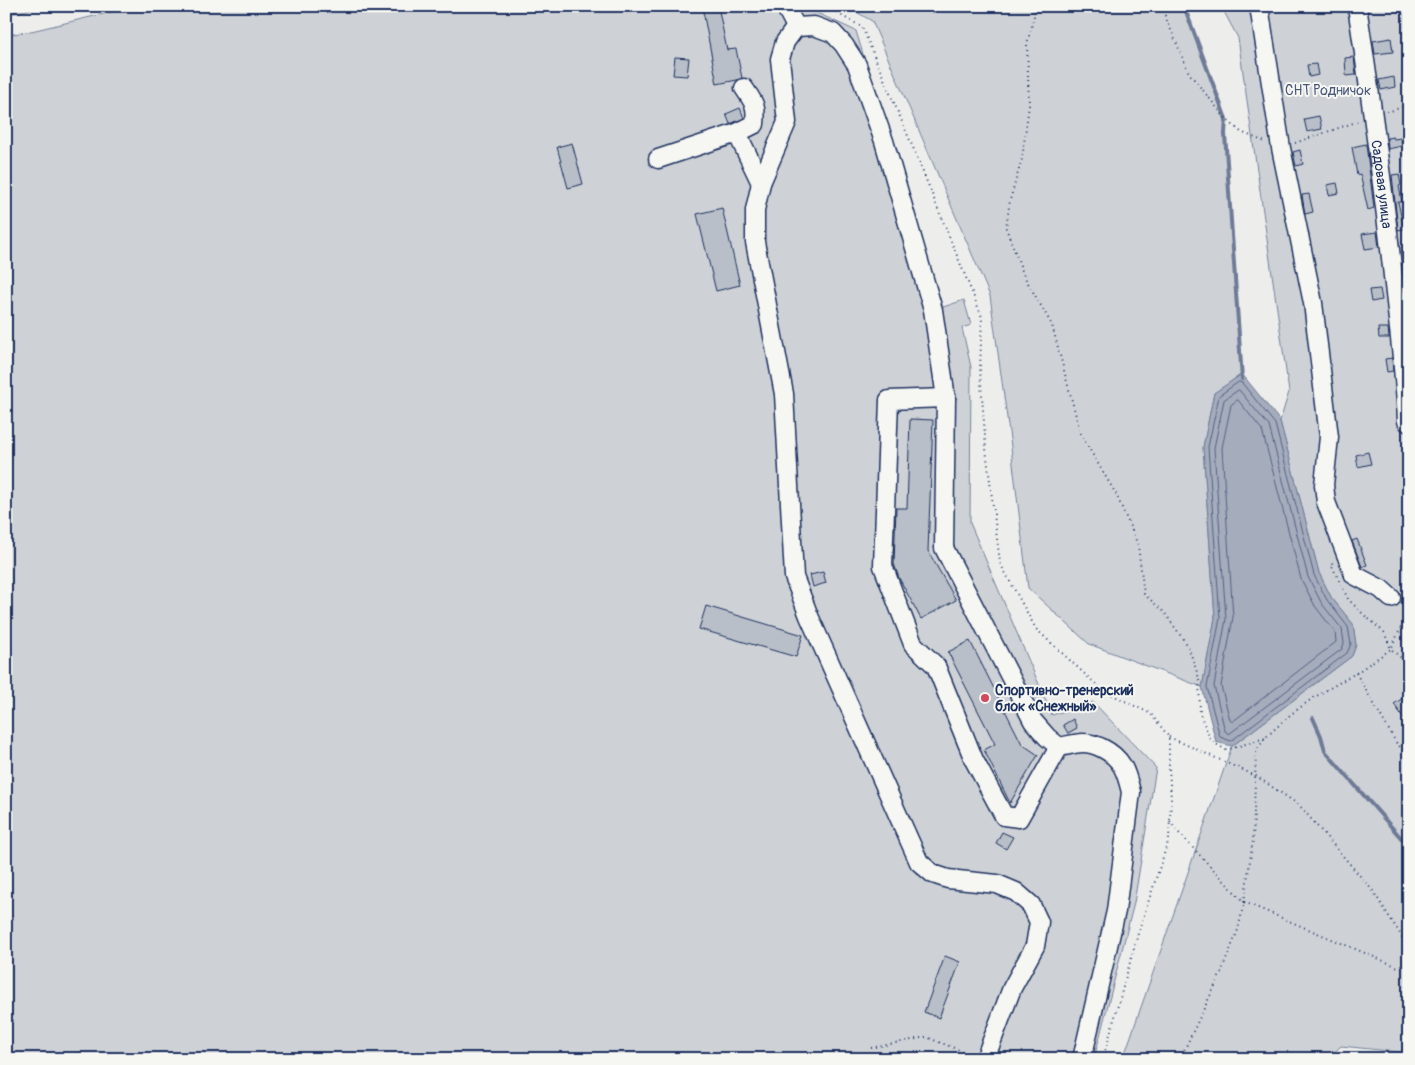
<svg xmlns="http://www.w3.org/2000/svg" width="1415" height="1065" font-family="Pangolin,sans-serif">
<rect width="100%" height="100%" fill="#edeeec"/>
<filter id="ink" filterUnits="userSpaceOnUse"><feTurbulence type="fractalNoise" baseFrequency=".02" numOctaves="2"/><feDisplacementMap in="SourceGraphic" scale="10" xChannelSelector="R" yChannelSelector="G"/><feConvolveMatrix kernelMatrix="1 2 1 2 8 2 1 2 1" color-interpolation-filters="sRGB"/></filter>
<g filter="url(#ink)">
<g fill="#ced2d7" stroke="#74809a">
<polygon points="6,6 45,6 6,15"/>
<polygon points="137,6 770,6 772,10 782,6 802,6 856,31 940,308 964,300 971,325 962,328 971,367 970,523 1052,715 1093,702 1156,768 1134,903 1094,1059 8,1059 6,1046 6,35 27,32"/>
<polygon points="846,6 1184,6 1226,119 1225,134 1242,374 1214,393 1203,447 1215,618 1202,687 1089,644 1028,588 1010,439 990,296 872,21"/>
<polygon points="1221,6 1409,6 1409,1053 1341,1046 1327,1059 1123,1059 1232,746 1352,656 1356,645 1353,624 1331,597 1319,573 1280,421 1289,392 1238,38"/>
</g>
<polygon fill="#a5acbc" stroke="#6e7a96" points="1242,374 1280,421 1319,573 1331,597 1353,624 1356,645 1352,656 1232,746 1216,742 1202,687 1215,618 1203,447 1214,393"/>
<g fill="none" stroke-linecap="round" stroke-linejoin="round">
<g stroke="#526184" stroke-width="1">
<polygon points="1239,382 1242,383 1275,424 1314,575 1327,600 1348,627 1351,644 1347,653 1231,741 1220,737 1207,687 1220,618 1208,447 1219,396"/>
<polygon points="1239,390 1269,426 1308,577 1322,604 1342,629 1344,643 1342,649 1229,734 1225,731 1214,686 1226,619 1214,448 1224,400"/>
<polygon points="1238,400 1262,430 1301,579 1315,606 1335,632 1336,642 1232,722 1230,720 1221,686 1233,617 1222,448 1231,405"/>
</g>
<g stroke="#6e7a96" stroke-width="4">
<polyline points="1184,6 1226,119 1225,134 1242,379"/>
<polyline points="1313,718 1321,736 1325,751 1409,847"/>
</g>
</g>
<g fill="#b9bfc8" stroke="#1b2f5e">
<polygon points="702,6 718,6 727,50 736,49 742,78 737,80 717,84"/>
<polygon points="1391,38 1393,52 1375,54 1373,41"/>
<polygon points="675,57 689,58 687,76 673,75"/>
<polygon points="1354,57 1356,75 1346,76 1345,58"/>
<polygon points="1316,64 1318,75 1309,77 1307,65"/>
<polygon points="1394,77 1395,87 1381,90 1379,80"/>
<polygon points="740,108 744,118 730,124 726,114"/>
<polygon points="1319,116 1322,129 1307,132 1304,119"/>
<polygon points="1393,137 1394,139 1401,138 1402,146 1388,149 1387,138"/>
<polygon points="572,143 583,184 568,188 557,147"/>
<polygon points="1366,144 1374,208 1368,210 1360,174 1357,175 1352,147"/>
<polygon points="1300,150 1303,164 1296,166 1293,152"/>
<polygon points="1399,174 1401,185 1399,186 1402,202 1398,202 1404,229 1398,230 1392,175"/>
<polygon points="1337,183 1339,193 1329,195 1327,185"/>
<polygon points="1309,194 1313,212 1305,214 1302,195"/>
<polygon points="722,208 740,285 716,291 697,214"/>
<polygon points="1377,232 1379,247 1365,249 1362,234"/>
<polygon points="1380,289 1382,300 1371,302 1369,290"/>
<polygon points="1378,328 1388,328 1389,338 1379,338"/>
<polygon points="1392,358 1393,371 1387,372 1385,359"/>
<polygon points="910,419 933,420 928,551 956,600 921,619 899,578 894,564 896,508 907,508"/>
<polygon points="1368,452 1371,464 1358,467 1356,455"/>
<polygon points="1357,539 1367,565 1362,567 1352,541"/>
<polygon points="823,572 826,583 813,587 810,575"/>
<polygon points="706,606 803,635 796,657 699,629"/>
<polygon points="970,641 1022,744 1038,755 1010,803 984,750 995,744 948,652"/>
<polygon points="1409,694 1409,726 1394,704"/>
<polygon points="1073,719 1077,728 1068,733 1063,725"/>
<polygon points="1002,832 1013,837 1006,849 996,843"/>
<polygon points="945,956 960,962 939,1018 924,1012"/>
</g>
<g fill="none" stroke-linecap="round" stroke-linejoin="round">
<g stroke="#1b2f5e" stroke-width="21">
<g id="minor">
<path d="M785,6L796,27L814,26L833,33L844,45L857,65L884,141L933,310L946,398L944,548L1033,721L1047,737L1059,747C1066,746 1075,743 1083,743C1089,743 1096,745 1102,748C1122,758 1126,771 1131,792L1116,911L1082,1059"/>
<polyline points="1259,6 1281,148 1313,303 1329,437 1324,485 1326,502 1354,575 1381,589 1391,598"/>
<path id="s1" d="M1357,6C1371,99 1384,192 1394,285C1399,330 1405,375 1407,421L1409,423"/>
<polyline points="796,27 785,42 780,59 787,122 761,183 755,210 755,242 784,394 794,577 809,616 919,862 933,874 948,879 997,884 1016,892 1031,905 1039,922 1035,946 1012,988 985,1059"/>
<path d="M744,88C754,103 757,105 755,124L737,133L761,183"/>
<polyline points="658,159 737,133"/>
<polyline points="946,398 889,400 883,566 913,644 936,666 974,760 1004,816 1019,818 1059,747"/>
</g>
</g>
<g stroke="#1b2f5e" stroke-width="2" stroke-dasharray="1 4" stroke-linecap="butt">
<polyline points="824,6 862,27 914,150 982,317 980,369 986,449 1000,563 1036,629 1101,689 1151,714 1169,737 1169,767 1171,799 1169,839 1139,930 1103,1059"/>
<polyline points="1034,6 1035,12 1027,44 1029,105 1022,159 1010,200 1006,228 1024,276 1052,325 1081,435 1116,494 1138,545 1144,594 1164,612 1188,646 1199,678 1200,714 1211,741 1226,750 1265,738"/>
<polyline points="1161,6 1189,73 1226,119 1241,132 1265,142"/>
<polyline points="1387,112 1409,105"/>
<polyline points="1295,143 1359,121"/>
<polyline points="1333,563 1331,564 1348,599 1363,614 1384,632 1391,649 1409,665"/>
<polyline points="1356,673 1397,744 1409,755"/>
<polyline points="1169,737 1256,776 1299,805 1373,891 1409,948"/>
<polyline points="1170,821 1177,831 1244,902 1398,967 1409,960"/>
<polyline points="871,1048 926,1037 972,1055"/>
<polyline points="1180,1059 1220,975 1238,930 1244,902 1253,840 1256,752 1265,738 1290,715 1313,698 1356,673 1391,649 1409,610"/>
</g>
<use href="#minor" stroke="#f6f6f2" stroke-width="18"/>
</g>
</g>
<circle fill="#d1495b" stroke="#f6f6f2" stroke-width="2" cx="985" cy="698" r="5"/>
<g text-anchor="middle" stroke-width="4" stroke-linejoin="round" paint-order="stroke">
<g font-size="14" fill="#48587c" stroke="#f6f6f2">
<text x="1328" y="95">СНТ Родничок</text>
</g>
<g font-size="14" fill="#1b2f5e" stroke="#f6f6f2">
<text dy="5" stroke="none"><textPath href="#s1" startOffset="180">Садовая улица</textPath></text>
</g>
<g font-size="14" font-weight="bold" fill="#1b2f5e" stroke="#f6f6f2" text-anchor="start">
<text x="995" y="695">Спортивно-тренерский<tspan x="995" dy="16">блок «Снежный»</tspan></text>
</g>
</g>
<rect width="1415" height="1065" fill="none" stroke="#f6f6f2" stroke-width="25"/>
<rect x="12" y="12" width="1390" height="1040" fill="none" stroke="#1b2f5e" stroke-width="2" filter="url(#ink)"/>
</svg>
